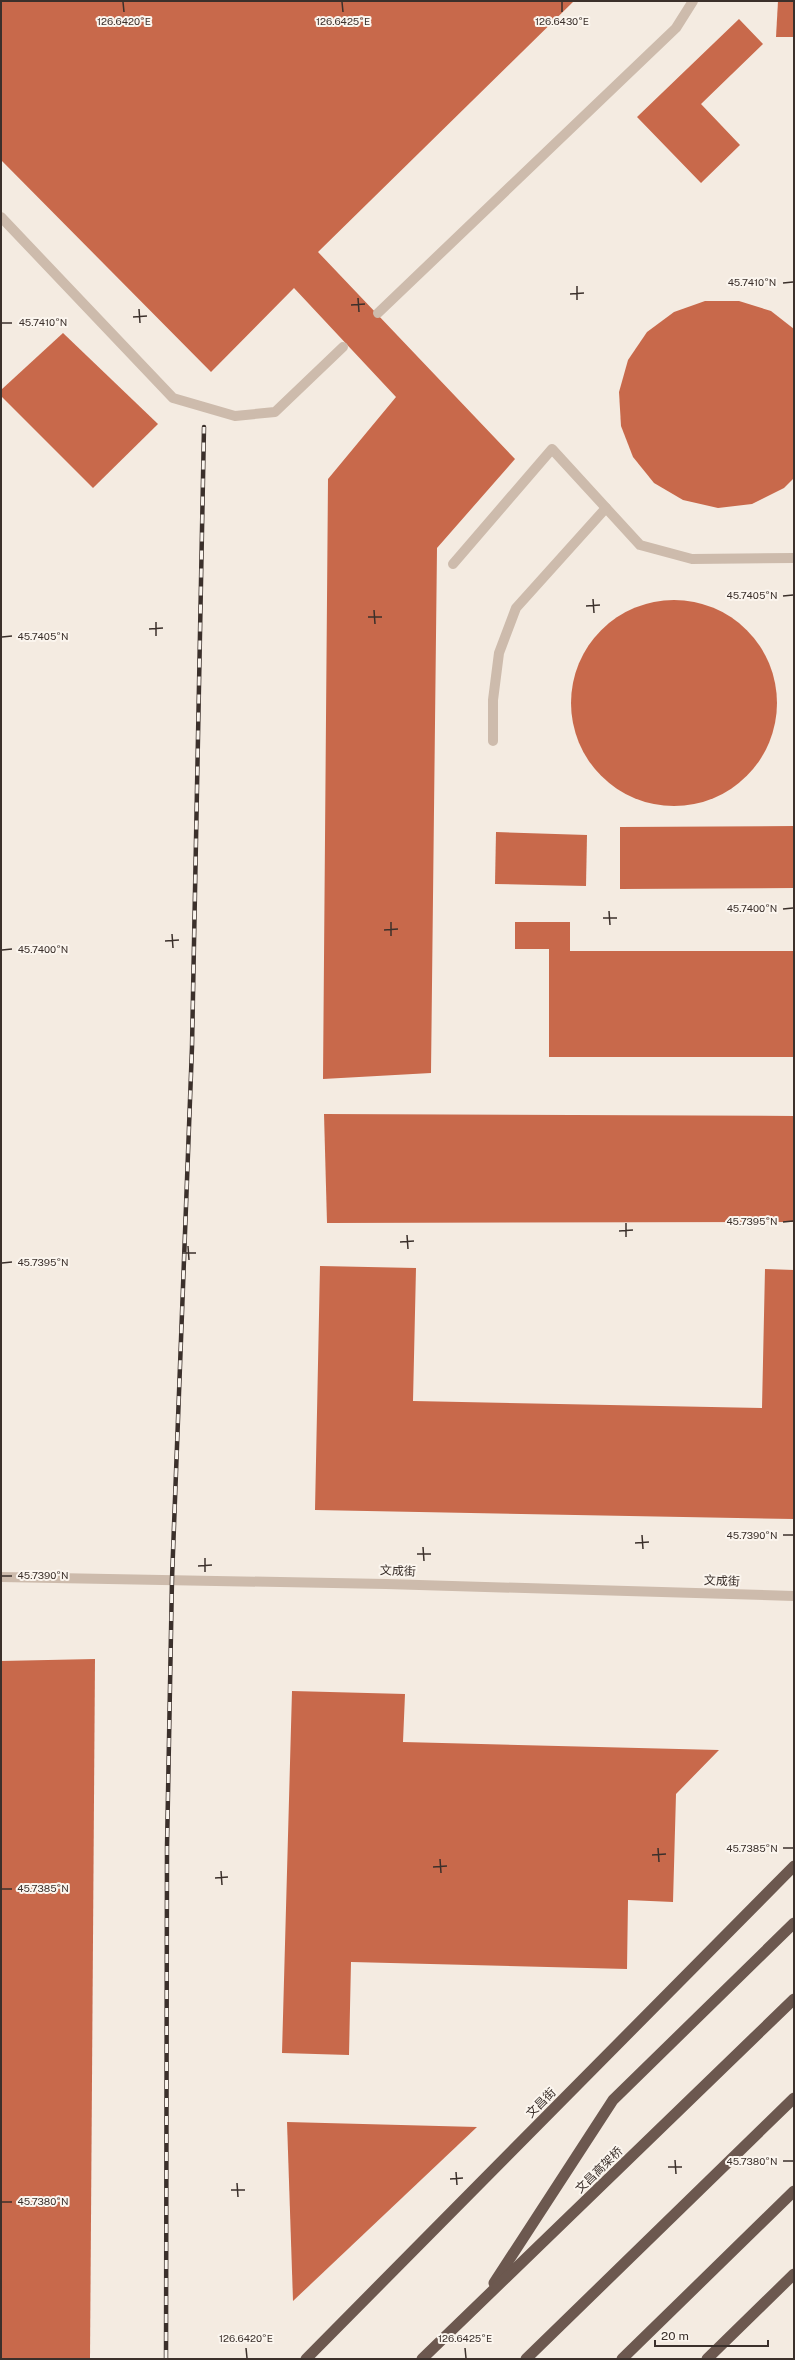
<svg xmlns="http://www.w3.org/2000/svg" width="795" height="2360" font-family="'Public Sans','Noto Sans SC',sans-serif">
<rect width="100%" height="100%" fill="#f4ebe1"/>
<g fill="#c8694b">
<polygon points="1,1 574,1 318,252 515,459 437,548 431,1073 323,1079 328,479 396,397 294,288 211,372 1,160"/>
<polygon points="778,1 794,1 794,37 776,37"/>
<polygon points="739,19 763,44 701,104 740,145 701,183 637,117"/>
<polygon points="705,301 739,301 771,311 794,329 794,478 784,488 752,504 718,508 683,500 654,483 633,457 621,426 619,392 628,360 647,332 674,312"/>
<polygon points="63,333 158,424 93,488 1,396 1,390"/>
<circle cx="674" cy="703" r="103"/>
<polygon points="794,826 794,888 620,889 620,827"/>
<polygon points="496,832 587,835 586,886 495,884"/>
<polygon points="515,922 570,922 570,951 794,951 794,1057 549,1057 549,949 515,949"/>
<polygon points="324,1114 794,1116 794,1222 327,1223"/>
<polygon points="320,1266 416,1268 413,1401 762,1408 765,1269 794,1270 794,1519 315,1510"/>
<polygon points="95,1659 90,2359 1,2359 1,1661"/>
<polygon points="292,1691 405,1694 403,1742 719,1750 676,1794 673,1902 628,1900 627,1969 351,1962 349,2055 282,2053"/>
<polygon points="287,2122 477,2127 293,2301"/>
</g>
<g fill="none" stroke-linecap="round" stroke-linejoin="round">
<g stroke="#cdbbac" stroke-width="10">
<polyline points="1,217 173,398 235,416 275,412 343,347"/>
<polyline points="378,313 676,28 693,1"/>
<polyline points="453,564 552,449 640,545 692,559 794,558"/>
<polyline points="493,741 493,700 499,653 516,608 606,508"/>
</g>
<polyline stroke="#cdbbac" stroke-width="10" points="1,1577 386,1584 794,1596"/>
<g stroke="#6c584f" stroke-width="11">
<polyline points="494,2283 613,2100 794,1923"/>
<polyline points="306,2359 794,1866"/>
<polyline points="422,2359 794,1999"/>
<polyline points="526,2359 794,2098"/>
<polyline points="622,2359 794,2191"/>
<polyline points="707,2359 794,2274"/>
</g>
<g stroke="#3b302b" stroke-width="4.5">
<polyline id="rail" points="166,2359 167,1848 172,1579 192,1047 204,427"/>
</g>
<use href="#rail" stroke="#fbf5ee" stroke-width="3" stroke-dasharray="9" stroke-linecap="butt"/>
</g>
<path fill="none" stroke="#3b302b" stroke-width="1.5" d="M123,2L124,12M342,2L343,12M562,2V12M783,283L793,282M577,286V300M570,294L584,293M358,298L359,312M351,305L365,304M139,309L140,323M133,317L147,316M2,323H12M783,596L793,595M593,599L594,613M586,606L600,605M374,610L375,624M368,617H382M156,622V636M149,629L163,628M2,637L12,636M783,909L793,908M609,911L610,925M603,918H617M391,922V936M384,930L398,929M172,934L173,948M165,941L179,940M2,950L12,949M783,1222L793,1221M626,1223V1237M619,1231L633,1230M407,1235L408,1249M400,1242L414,1241M188,1246L189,1260M182,1253H196M2,1263L12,1262M642,1535L643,1549M783,1535H793M635,1543L649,1542M423,1547L424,1561M417,1554H431M205,1558V1572M198,1566L212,1565M2,1576H12M658,1848L659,1862M783,1848H793M652,1855L666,1854M440,1859L441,1873M433,1867L447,1866M221,1871L222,1885M215,1878L228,1877M2,1889H12M675,2160L676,2174M783,2161H793M668,2167H682M456,2172L457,2185M450,2179L463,2178M237,2183L238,2197M231,2190H245M2,2202H12M246,2348L247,2358M465,2348L466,2358"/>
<g text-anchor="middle" stroke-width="4" stroke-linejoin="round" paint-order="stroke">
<g font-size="12" fill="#3b302b" stroke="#fbf5ee">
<text transform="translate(398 1571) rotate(2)" y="4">文成街</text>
<text transform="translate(722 1581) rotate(2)" y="4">文成街</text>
<text transform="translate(541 2103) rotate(-45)" y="4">文昌街</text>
<text transform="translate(599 2170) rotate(-44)" y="4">文昌高架桥</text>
</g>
</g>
<g font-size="10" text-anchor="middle" fill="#3b302b" stroke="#fbf5ee" stroke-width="4" stroke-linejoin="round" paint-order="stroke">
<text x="124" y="25">126.6420°E</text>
<text x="343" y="25">126.6425°E</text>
<text x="562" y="25">126.6430°E</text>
<text x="752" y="286">45.7410°N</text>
<text x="43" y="326">45.7410°N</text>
<text x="752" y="599">45.7405°N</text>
<text x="43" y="640">45.7405°N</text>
<text x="752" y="912">45.7400°N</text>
<text x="43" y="953">45.7400°N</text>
<text x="752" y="1225">45.7395°N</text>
<text x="43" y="1266">45.7395°N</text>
<text x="752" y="1539">45.7390°N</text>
<text x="43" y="1579">45.7390°N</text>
<text x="752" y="1852">45.7385°N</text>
<text x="43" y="1892">45.7385°N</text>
<text x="752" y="2165">45.7380°N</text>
<text x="43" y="2205">45.7380°N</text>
<text x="246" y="2342">126.6420°E</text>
<text x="465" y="2342">126.6425°E</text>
</g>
<rect width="795" height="2360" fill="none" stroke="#3b302b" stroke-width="4"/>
<path d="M655 2340v6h113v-6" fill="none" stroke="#3b302b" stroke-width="2"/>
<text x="661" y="2340" font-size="12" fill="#3b302b" stroke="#fbf5ee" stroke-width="3" paint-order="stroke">20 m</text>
</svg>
